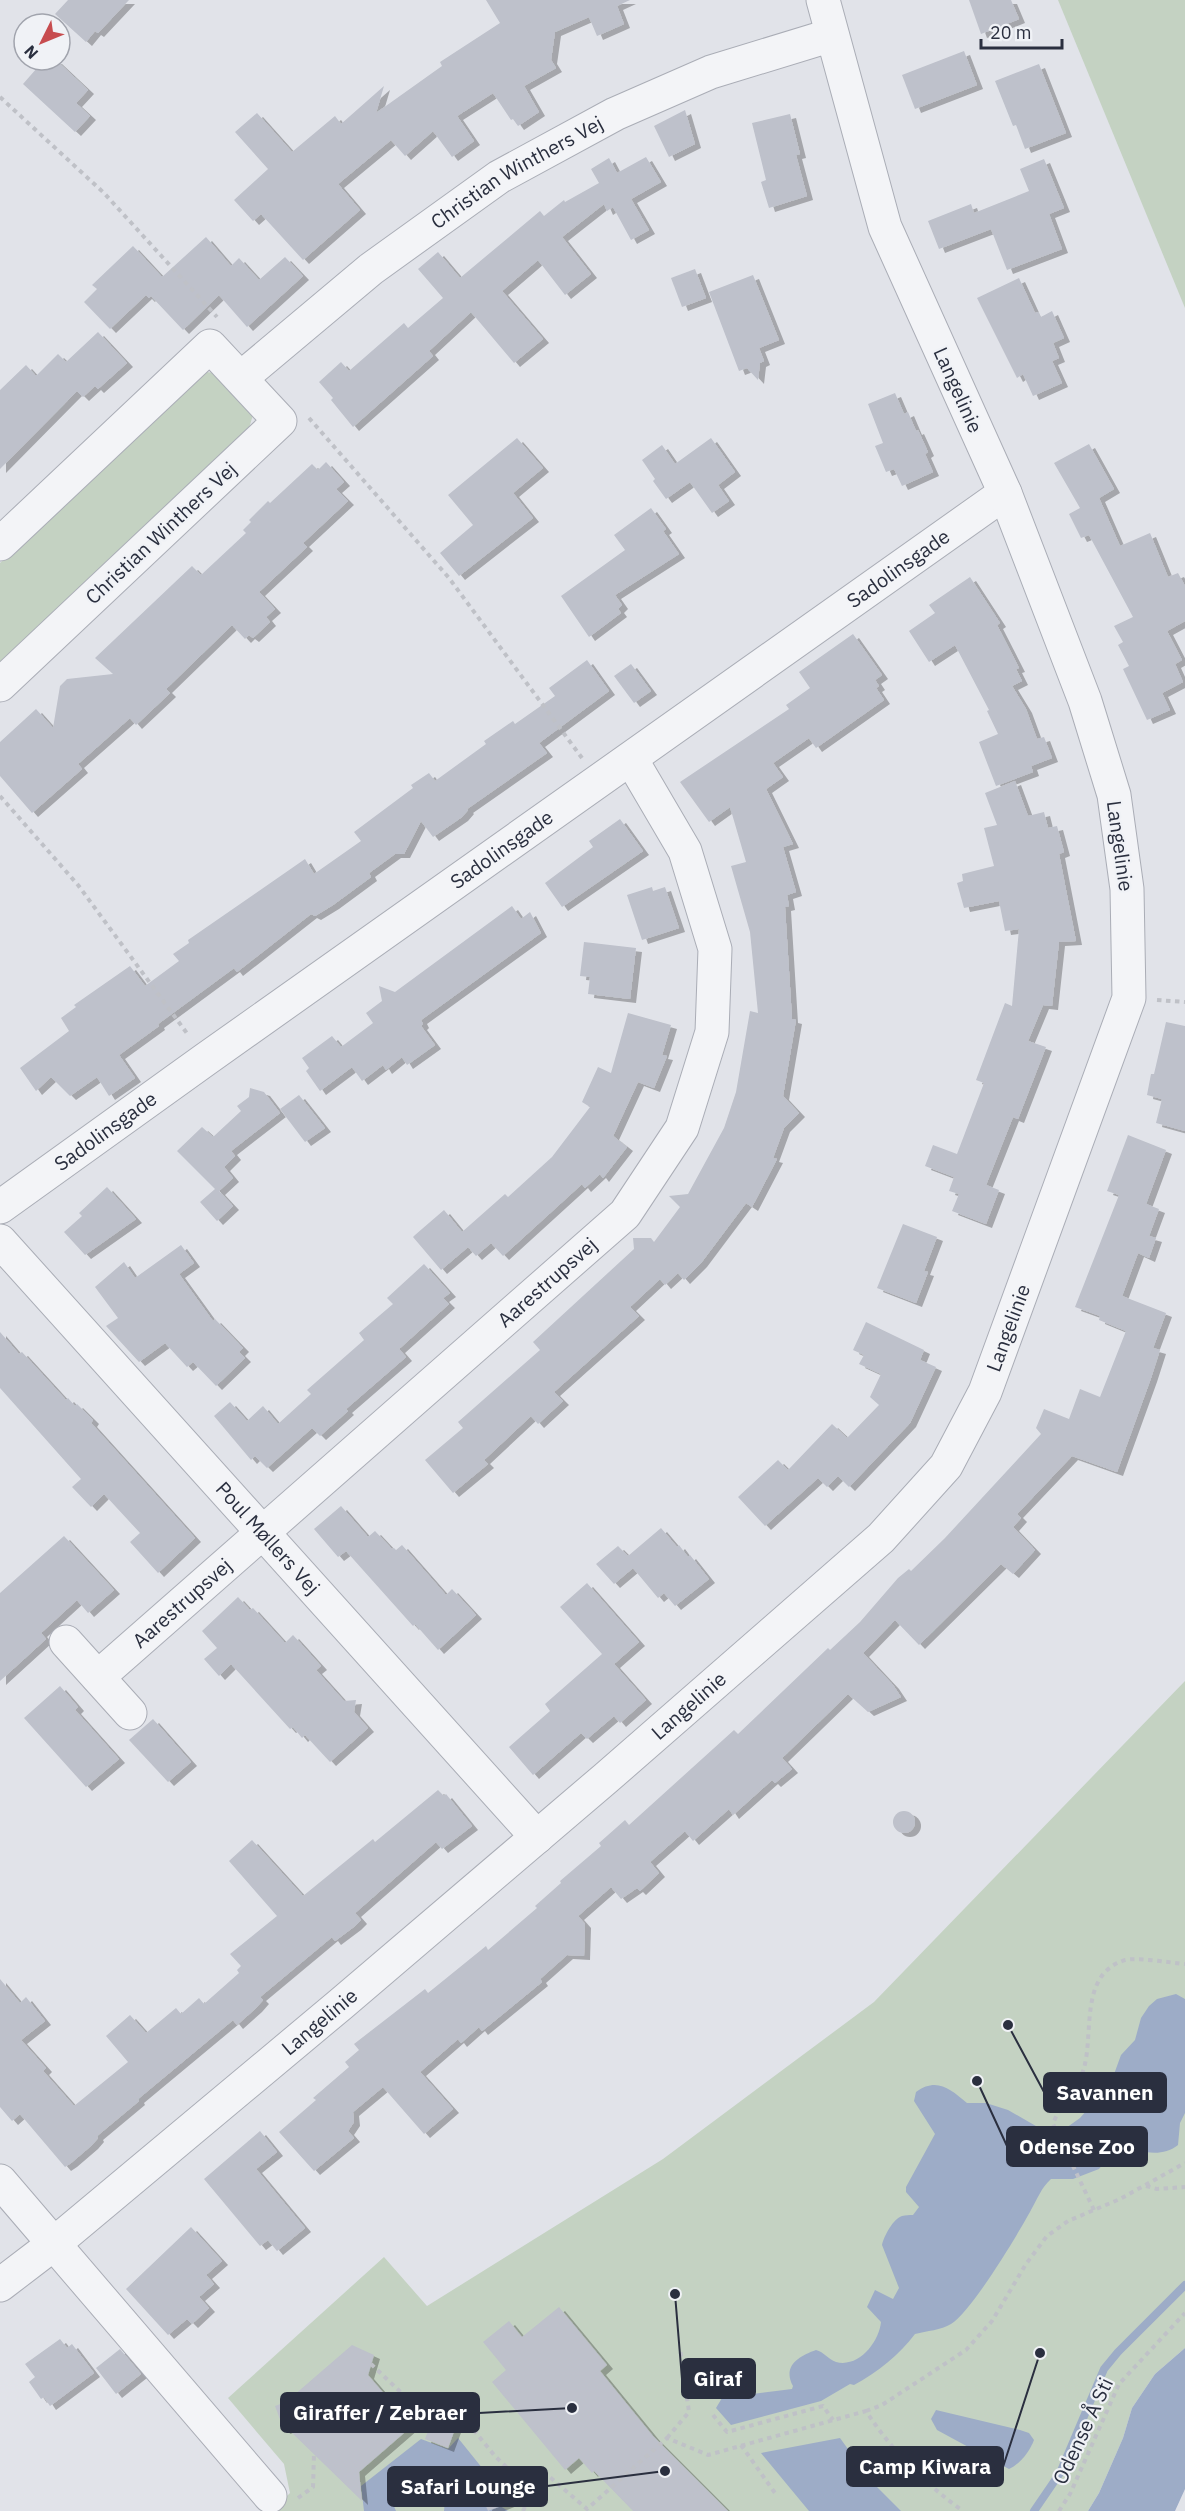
<svg xmlns="http://www.w3.org/2000/svg" width="1185" height="2511" font-family="'IBM Plex Sans',sans-serif">
<defs>
<filter id="shadow"><feDropShadow dx="6" dy="4" stdDeviation="0" flood-color="#0004"/></filter>
</defs>
<rect width="100%" height="100%" fill="#e1e3e9"/>
<g fill="#c4d2c2">
<polygon points="1058,0 1185,0 1185,308"/>
<polygon points="206,372 216,373 253,415 249,428 0,667 0,563 192,378"/>
<polygon points="1185,1681 1185,2348 1155,2374 1132,2408 1123,2438 1099,2493 1088,2511 272,2511 290,2493 284,2464 228,2398 384,2257 427,2306 663,2159 874,2002"/>
</g>
<g fill="#9dacc7">
<path d="M1176,1994L1185,1999V2113L1180,2123L1178,2145C1160,2159 1139,2151 1119,2145L1099,2169L1073,2179H1051C1041,2188 1038,2198 1031,2210C1018,2234 972,2311 951,2324C941,2330 927,2331 915,2334C899,2355 878,2372 854,2385L850,2384L821,2401L731,2425L716,2408L722,2398L792,2389L793,2386C782,2366 799,2356 816,2350C824,2352 828,2359 836,2362C859,2368 879,2342 881,2322L867,2307L875,2290L893,2299L899,2288L882,2245C884,2236 893,2219 902,2216C906,2215 909,2215 913,2215L919,2207L906,2192V2187L935,2134L914,2101L916,2092C937,2077 950,2089 967,2103H986L1008,2110L1048,2133L1066,2128L1080,2118L1107,2087L1113,2077L1121,2055L1135,2040L1141,2018L1149,2006L1157,1999Z"/>
<polygon points="1185,2348 1185,2489 1175,2511 1088,2511 1099,2493 1123,2438 1132,2408 1155,2374"/>
<path d="M936,2410L1020,2430L1029,2433L1034,2440C1030,2451 1020,2464 1009,2469L937,2430L931,2419Z"/>
<path d="M458,2438L487,2474L494,2502L508,2511H444L446,2491L431,2471C413,2477 399,2485 392,2502L396,2511H364L361,2486L421,2439L448,2449Z"/>
<polygon points="840,2438 871,2481 901,2511 809,2511 761,2453"/>
</g>
<g fill="none" stroke-linecap="round" stroke-linejoin="round">
<polyline stroke="#9dacc7" stroke-width="8" points="1034,2511 1060,2473 1104,2369 1118,2352 1185,2285"/>
</g>
<g fill="#bec1cb" filter="url(#shadow)">
<polygon points="68,0 129,0 98,33 95,31 86,42 55,14"/>
<polygon points="486,0 630,0 617,6 624,24 597,36 589,17 555,32 551,60 556,68 524,86 539,112 518,126 513,119 511,120 493,93 457,116 474,141 452,157 433,131 405,156 391,140 338,184 360,210 303,260 261,214 253,221 234,200 268,169 235,132 257,113 292,152 335,116 341,124 384,86 376,113 442,66 440,62 500,23"/>
<polygon points="969,0 1011,0 1019,19 981,34"/>
<polygon points="964,51 977,85 915,109 902,75"/>
<polygon points="44,60 56,60 88,90 76,103 90,116 75,132 23,84"/>
<polygon points="1039,64 1066,133 1025,149 1016,125 1013,126 995,81"/>
<polygon points="685,110 695,144 669,157 654,126"/>
<polygon points="790,114 800,154 796,155 807,196 769,208 761,182 766,180 752,123"/>
<polygon points="646,157 661,182 631,199 649,230 631,240 613,207 607,211 604,204 562,237 591,274 565,295 538,260 502,291 543,339 514,363 471,312 429,351 433,356 353,427 331,400 333,398 319,382 341,362 349,371 404,323 408,328 443,298 418,269 438,252 460,278 540,211 544,216 564,200 565,202 599,183 591,169 609,158 617,173"/>
<polygon points="1044,159 1064,208 1049,214 1062,249 1007,270 991,229 939,249 928,221 971,204 974,213 1029,191 1020,169"/>
<polygon points="206,237 231,266 239,258 259,280 285,257 303,276 247,327 219,295 183,330 151,296 149,298 146,295 110,329 84,302 97,289 92,285 133,246 162,277"/>
<polygon points="695,269 706,298 682,307 671,278"/>
<polygon points="753,275 779,340 759,348 764,361 760,363 758,380 747,368 739,371 709,292"/>
<polygon points="1019,278 1035,313 1038,312 1041,317 1052,311 1064,338 1053,343 1059,358 1052,361 1062,383 1033,396 1023,374 1017,378 977,298"/>
<polygon points="98,332 127,363 98,389 95,386 83,397 77,391 0,469 0,390 26,365 36,376 58,354 66,362"/>
<polygon points="895,393 904,414 908,412 916,431 918,430 928,452 925,454 933,472 902,486 894,469 886,472 875,446 883,443 868,404"/>
<polygon points="517,438 543,468 513,493 533,518 459,576 440,553 473,525 448,495"/>
<polygon points="711,438 735,472 718,485 729,501 712,513 690,482 666,499 653,481 655,479 642,460 662,445 675,464"/>
<polygon points="1089,444 1114,489 1099,498 1120,546 1150,533 1168,577 1178,573 1185,586 1185,621 1167,631 1182,660 1175,664 1183,682 1162,693 1170,710 1147,720 1123,669 1129,666 1118,645 1123,642 1114,626 1133,617 1089,535 1081,538 1069,514 1080,508 1054,463"/>
<polygon points="326,462 344,482 336,489 348,501 303,543 307,547 259,592 275,609 266,617 270,622 253,638 249,635 245,639 232,625 166,689 170,693 136,725 130,718 78,764 82,769 32,813 0,776 0,742 36,709 53,728 60,686 67,679 113,674 95,658 192,566 201,575 246,533 243,530 251,522 249,520 268,501 270,503 312,464 318,470"/>
<polygon points="651,508 666,529 663,531 679,554 615,595 622,605 618,609 621,613 589,637 561,596 625,550 614,535"/>
<polygon points="970,577 1000,623 997,625 1019,668 1016,669 1022,681 1012,686 1026,709 1037,739 1044,737 1052,758 1031,766 1033,772 996,786 979,742 998,734 987,711 989,710 955,645 929,662 909,631 935,613 929,605"/>
<polygon points="853,634 882,675 875,680 879,686 876,688 884,700 816,748 809,738 773,763 783,777 766,789 793,844 783,847 796,892 787,895 789,906 785,907 792,1019 796,1020 783,1096 799,1113 784,1128 773,1158 777,1159 752,1207 746,1203 701,1263 684,1280 678,1273 665,1285 660,1279 630,1307 639,1316 554,1392 563,1401 538,1424 531,1416 484,1460 488,1464 453,1493 425,1460 463,1428 458,1422 540,1350 533,1342 634,1249 633,1238 651,1238 654,1242 680,1207 669,1196 688,1194 724,1128 736,1092 750,1011 758,1013 750,932 731,866 746,862 730,807 709,822 680,782 789,709 786,705 810,688 799,672"/>
<polygon points="587,660 609,691 539,743 547,753 467,809 468,810 462,817 433,837 421,821 404,854 395,854 369,873 371,877 333,905 315,916 311,914 237,972 234,968 158,1024 159,1026 119,1055 135,1078 109,1096 97,1077 70,1096 51,1077 36,1091 20,1068 69,1031 61,1018 76,1007 74,1005 130,966 145,986 179,961 173,954 189,943 188,940 305,859 314,874 361,841 354,832 413,788 411,785 429,773 435,781 486,744 484,741 513,721 515,724 555,696 549,688"/>
<polygon points="631,664 651,691 634,703 614,676"/>
<polygon points="1015,781 1028,816 1044,812 1048,828 1057,826 1064,852 1059,854 1076,941 1059,942 1052,1006 1043,1005 1028,1041 1046,1047 1018,1119 1013,1117 986,1185 999,1190 986,1224 952,1211 959,1194 949,1191 954,1177 925,1166 933,1145 957,1154 984,1083 976,1080 1005,1003 1012,1006 1019,929 1005,931 999,901 964,908 957,883 963,881 962,874 994,866 984,828 997,825 985,793"/>
<polygon points="620,819 643,851 562,907 545,883 593,847 589,841"/>
<polygon points="652,887 653,891 665,887 679,928 642,940 627,895"/>
<polygon points="512,906 521,919 530,912 541,933 421,1020 423,1024 421,1026 435,1045 407,1065 402,1057 386,1070 383,1065 362,1081 352,1067 320,1091 306,1071 309,1068 302,1058 332,1036 341,1047 373,1023 366,1013 382,1001 379,986 395,992"/>
<polygon points="584,942 636,948 630,999 588,994 590,977 580,976"/>
<polygon points="628,1013 671,1025 662,1055 667,1056 654,1088 638,1082 613,1136 627,1147 603,1178 600,1174 585,1188 582,1184 503,1256 491,1243 476,1256 468,1247 441,1270 413,1237 415,1235 444,1210 462,1232 505,1194 508,1197 552,1157 590,1107 582,1102 598,1067 611,1073"/>
<polygon points="1166,1022 1185,1026 1185,1131 1156,1123 1162,1099 1147,1095 1151,1074 1154,1074"/>
<polygon points="250,1088 264,1092 280,1113 231,1151 235,1156 224,1167 233,1178 219,1191 233,1206 217,1221 200,1202 215,1189 177,1151 202,1127 213,1137 241,1111 237,1106 249,1097"/>
<polygon points="299,1095 325,1128 305,1142 280,1109"/>
<polygon points="1128,1135 1166,1150 1146,1204 1159,1209 1149,1236 1156,1238 1149,1258 1138,1253 1122,1296 1166,1313 1153,1348 1160,1350 1151,1378 1117,1472 1072,1456 1017,1514 1021,1518 1013,1527 1035,1550 1013,1574 1001,1564 919,1645 895,1620 863,1653 893,1685 901,1697 868,1712 848,1694 782,1758 792,1769 775,1783 772,1780 733,1815 729,1809 693,1841 685,1831 650,1862 659,1873 640,1891 637,1888 621,1899 611,1887 578,1916 585,1924 584,1956 567,1955 540,1979 542,1982 482,2031 479,2027 461,2043 458,2039 420,2072 453,2109 424,2134 383,2087 353,2112 354,2122 348,2131 354,2138 314,2171 279,2132 316,2100 313,2098 349,2067 345,2062 359,2050 354,2044 425,1989 428,1993 486,1946 488,1950 537,1908 535,1906 561,1883 560,1881 601,1846 599,1843 625,1820 629,1825 734,1730 738,1734 828,1648 830,1650 860,1622 898,1578 909,1569 911,1571 945,1538 1041,1434 1036,1428 1044,1409 1069,1419 1080,1389 1100,1397 1126,1331 1099,1320 1100,1316 1075,1307 1119,1195 1107,1191"/>
<polygon points="107,1187 136,1219 85,1255 64,1232 82,1216 79,1213"/>
<polygon points="903,1224 937,1237 924,1271 928,1272 916,1303 877,1288"/>
<polygon points="181,1245 194,1263 179,1274 213,1321 215,1319 243,1348 239,1352 245,1358 216,1386 193,1362 187,1367 165,1343 139,1362 106,1326 118,1318 95,1287 124,1262 135,1278"/>
<polygon points="424,1264 450,1293 443,1298 449,1304 399,1349 406,1357 346,1409 348,1411 320,1436 312,1428 267,1468 255,1456 251,1460 214,1416 230,1402 247,1421 263,1406 278,1424 311,1394 307,1390 364,1340 359,1333 393,1304 387,1298"/>
<polygon points="866,1322 924,1350 920,1360 936,1367 910,1423 849,1487 838,1476 827,1487 818,1478 765,1526 738,1497 778,1460 788,1470 832,1424 847,1438 879,1405 870,1397 881,1374 859,1364 864,1355 853,1350"/>
<polygon points="0,1332 19,1354 22,1352 66,1400 68,1398 75,1406 77,1404 93,1420 91,1423 195,1538 158,1573 130,1542 140,1533 104,1494 91,1507 72,1487 81,1479 0,1388"/>
<polygon points="341,1506 368,1537 375,1531 392,1549 394,1548 396,1550 402,1545 446,1595 452,1589 476,1615 438,1650 415,1624 413,1626 346,1551 338,1557 314,1529"/>
<polygon points="661,1528 677,1547 679,1545 688,1557 690,1555 709,1579 675,1606 664,1593 658,1598 633,1568 614,1584 596,1564 618,1546 628,1556"/>
<polygon points="64,1536 114,1590 88,1613 77,1600 41,1633 46,1639 0,1681 0,1593"/>
<polygon points="587,1583 639,1642 614,1664 646,1700 620,1723 614,1716 587,1739 581,1733 533,1775 509,1747 550,1711 545,1704 602,1654 560,1607"/>
<polygon points="238,1597 250,1610 253,1608 285,1643 293,1635 321,1666 316,1670 344,1701 356,1700 354,1712 368,1728 330,1762 305,1735 302,1738 293,1727 290,1729 231,1664 219,1676 204,1659 217,1648 202,1631"/>
<polygon points="60,1686 78,1707 75,1710 119,1759 86,1787 24,1718"/>
<polygon points="153,1719 191,1762 168,1782 129,1740"/>
<polygon points="438,1790 444,1796 446,1794 472,1826 442,1849 436,1842 355,1913 361,1920 355,1926 335,1941 332,1937 260,1997 263,2000 256,2008 237,2025 233,2020 138,2099 139,2101 97,2136 98,2138 92,2145 71,2163 65,2167 20,2114 12,2121 0,2107 0,1979 20,2003 26,1997 45,2021 21,2040 46,2068 43,2071 74,2106 128,2062 106,2036 130,2015 146,2033 176,2008 181,2014 199,1998 204,2004 239,1973 237,1970 241,1966 230,1954 277,1916 229,1861 252,1840 303,1896 373,1839 375,1842"/>
<circle cx="904" cy="1822" r="11"/>
<polygon points="260,2131 277,2152 256,2169 305,2228 277,2251 268,2240 260,2246 204,2179"/>
<polygon points="191,2227 222,2261 206,2275 214,2284 199,2297 209,2308 192,2324 187,2319 168,2335 126,2289"/>
<polygon points="559,2307 607,2365 600,2371 653,2436 728,2511 633,2511 594,2471 592,2473 579,2458 565,2470 492,2382 506,2370 483,2342 509,2321 522,2337"/>
<polygon points="60,2339 67,2348 72,2344 94,2373 50,2406 44,2397 41,2399 29,2382 35,2377 25,2364"/>
<polygon points="352,2345 374,2355 368,2375 412,2426 359,2472 362,2501 288,2429 284,2430 275,2406 286,2402"/>
<polygon points="120,2349 141,2374 116,2394 96,2368"/>
<polygon points="433,2418 456,2426 448,2448 425,2439"/>
<polygon points="501,2481 511,2502 488,2511 479,2490"/>
</g>
<g fill="none" stroke-linecap="round" stroke-linejoin="round">
<g stroke="#aaadb6" stroke-width="35">
<g id="minor">
<path id="s1" d="M241,378L371,269L499,177L615,114L711,72L832,35"/>
<polyline points="0,544 210,346 280,421 0,685"/>
<path id="s2" d="M0,1207L206,1059L1005,493"/>
<path id="s3" d="M0,1241L537,1837"/>
<polyline points="66,1642 130,1713"/>
<path id="s4" d="M98,1677L625,1214L682,1128L712,1032L715,949L685,851L631,759"/>
<polyline points="0,2181 270,2496"/>
<path id="s5" d="M0,2285L55,2243L341,2004L606,1778L881,1538L946,1466L985,1392L1129,998L1127,889L1114,795L1085,701L1005,493L885,227L823,0"/>
</g>
</g>
<g stroke="#bfc1c7" stroke-width="4" stroke-dasharray="4.5 4.5" stroke-linecap="butt">
<polyline points="0,97 104,193 217,317"/>
<polyline points="309,418 449,578 582,758"/>
<polyline points="0,796 78,885 189,1036"/>
<polyline points="1157,1000 1185,1002"/>
<polyline points="1146,2186 1157,2189 1185,2187"/>
<path d="M1094,2210L1053,2124C1060,2104 1078,2089 1084,2068C1094,2032 1079,1974 1125,1960C1135,1957 1173,1963 1185,1964"/>
<path d="M371,2364L410,2401L463,2417L495,2456L532,2492L544,2472L587,2509L667,2438L708,2455L866,2411C892,2451 924,2483 963,2511"/>
<polyline points="866,2411 882,2405 966,2350 992,2321 1026,2264 1047,2236 1068,2221 1120,2199 1185,2163"/>
<polyline points="713,2415 727,2432 823,2406 833,2420"/>
<polyline points="667,2438 689,2412 680,2348"/>
<polyline points="741,2445 775,2493"/>
<polyline points="298,2498 313,2487 314,2454"/>
<polyline points="523,2511 532,2492"/>
<polyline points="1059,2511 1070,2494 1119,2384 1185,2313"/>
</g>
<use href="#minor" stroke="#f3f4f7" stroke-width="33"/>
</g>
<g text-anchor="middle" stroke-width="4.5" stroke-linejoin="round" paint-order="stroke">
<g font-size="20" fill="#2a2f3f" stroke="#f0f2f6">
<text dy="7" stroke="none"><textPath href="#s1" startOffset="345">Christian Winthers Vej</textPath></text>
<text transform="translate(958 390) rotate(66)" y="7">Langelinie</text>
<text transform="translate(161 533) rotate(-43)" y="7">Christian Winthers Vej</text>
<text dy="7" stroke="none"><textPath href="#s2" startOffset="1102">Sadolinsgade</textPath></text>
<text transform="translate(1120 846) rotate(82)" y="7">Langelinie</text>
<text dy="7" stroke="none"><textPath href="#s2" startOffset="616">Sadolinsgade</textPath></text>
<text dy="7" stroke="none"><textPath href="#s2" startOffset="130">Sadolinsgade</textPath></text>
<text dy="7" stroke="none"><textPath href="#s4" startOffset="598">Aarestrupsvej</textPath></text>
<text dy="7" stroke="none"><textPath href="#s5" startOffset="1404">Langelinie</textPath></text>
<text dy="7" stroke="none"><textPath href="#s3" startOffset="400">Poul Møllers Vej</textPath></text>
<text dy="7" stroke="none"><textPath href="#s4" startOffset="112">Aarestrupsvej</textPath></text>
<text dy="7" stroke="none"><textPath href="#s5" startOffset="900">Langelinie</textPath></text>
<text dy="7" stroke="none"><textPath href="#s5" startOffset="414">Langelinie</textPath></text>
<text transform="translate(1083 2431) rotate(-65)" y="7">Odense Å Sti</text>
</g>
</g>
<path fill="none" stroke="#2a2f3f" stroke-width="2" d="M1008 2025L1044 2092M977 2081L1007 2146M675 2294L682 2379M572 2408L479 2413M1040 2353L1003 2467M665 2471L547 2486"/>
<g fill="#2a2f3f" stroke="#f0f2f6" stroke-width="2">
<circle cx="1008" cy="2025" r="6"/>
<circle cx="977" cy="2081" r="6"/>
<circle cx="675" cy="2294" r="6"/>
<circle cx="572" cy="2408" r="6"/>
<circle cx="1040" cy="2353" r="6"/>
<circle cx="665" cy="2471" r="6"/>
</g>
<g fill="#2a2f3f" stroke="#2a2f3f" stroke-width="2">
<rect x="1044" y="2073" width="122" height="39" rx="6"/>
<rect x="1007" y="2127" width="140" height="39" rx="6"/>
<rect x="682" y="2359" width="73" height="39" rx="6"/>
<rect x="281" y="2393" width="198" height="39" rx="6"/>
<rect x="847" y="2447" width="156" height="39" rx="6"/>
<rect x="388" y="2467" width="159" height="39" rx="6"/>
</g>
<g font-size="21" text-anchor="middle" font-weight="bold" fill="#fff">
<text x="1105" y="2100">Savannen</text>
<text x="1077" y="2154">Odense Zoo</text>
<text x="718" y="2386">Giraf</text>
<text x="380" y="2420">Giraffer / Zebraer</text>
<text x="925" y="2474">Camp Kiwara</text>
<text x="468" y="2494">Safari Lounge</text>
</g>
<g transform="translate(42 42) rotate(227)"><circle r="28" fill="#f0f2f6" stroke="#a1a4ad" stroke-width="1.5"/>
<path d="M0-4.5L10 22L0 15L-10 22Z" fill="#c74c4f"/>
<text y="-9" font-size="16" font-weight="bold" text-anchor="middle" fill="#2a2f3f">N</text>
</g>
<path d="M981 39v9h81v-9" fill="none" stroke="#2a2f3f" stroke-width="3"/>
<text x="990" y="39" font-size="18" fill="#2a2f3f" stroke="#f0f2f6" stroke-width="4.5" paint-order="stroke">20 m</text>
</svg>
